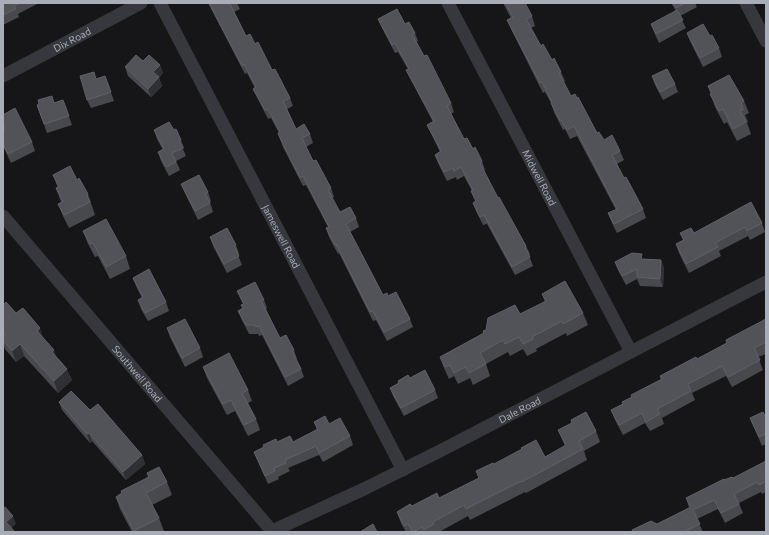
<svg xmlns="http://www.w3.org/2000/svg" width="769" height="535" font-family="Commissioner,sans-serif">
<rect width="100%" height="100%" fill="#161618"/>
<g fill="none" stroke-linecap="round" stroke-linejoin="round">
<g stroke="#37383d" stroke-width="13">
<path id="s1" d="M160,3L403,470"/>
<path id="s2" d="M448,3L631,352"/>
<polyline points="746,3 766,41"/>
<path id="s3" d="M3,76L141,3"/>
<path id="s4" d="M3,216L272,531"/>
<path id="s5" d="M270,532L364,489L438,452L766,282"/>
</g>
</g>
<g fill="#47494d">
<polygon points="3,3 39,3 18,14 19,17 3,25"/>
<polygon points="208,3 237,3 240,9 234,12 246,36 255,44 272,70 290,98 293,106 287,109 296,129 310,134 313,143 306,147 313,161 331,188 334,197 332,198 340,212 356,218 359,227 350,232 383,295 388,296 410,319 413,327 387,341 376,320 373,321 339,253 338,254 329,237 326,228 328,227 306,185 303,186 283,147 278,133 279,133 271,118 268,119 253,89 255,88 247,73 245,74"/>
<polygon points="503,3 525,3 532,16 535,26 531,28 541,46 561,72 565,81 564,82 571,96 597,133 604,140 620,151 624,160 617,164 624,178 643,209 646,218 617,233 612,223 608,213 616,210 577,136 570,139 565,129 563,130 554,112 551,103 545,92 543,93 511,29 507,20 511,18"/>
<polygon points="671,3 695,3 697,7 680,16 686,28 659,43 654,32 651,24 676,11"/>
<polygon points="378,19 405,24 415,33 418,41 416,42 451,103 454,112 451,114 464,139 482,161 485,170 484,171 498,198 526,246 530,254 529,255 533,266 515,275 487,224 483,225 476,211 473,203 475,201 471,191 472,191 464,176 457,180 456,177 447,181 438,163 435,155 440,152 431,133 427,125 433,122 410,78 406,70 408,69 398,52 395,53 382,28"/>
<polygon points="687,33 710,36 719,48 722,57 703,67 690,41"/>
<polygon points="143,61 160,65 163,73 159,78 162,86 151,97 128,76 125,67"/>
<polygon points="105,76 114,101 91,108 87,100 96,79"/>
<polygon points="652,76 675,84 678,92 663,100 655,85"/>
<polygon points="708,86 744,101 749,113 745,115 748,122 747,123 751,134 737,141 727,122 724,124 715,107"/>
<polygon points="63,100 72,125 47,133 37,105 54,103"/>
<polygon points="3,115 32,142 35,151 11,163 3,146 3,130 4,129 3,127"/>
<polygon points="154,130 174,130 181,140 184,148 183,149 186,156 176,161 180,170 169,176 161,161 158,152 163,150 157,139"/>
<polygon points="53,175 77,180 88,194 95,215 69,228 63,216 58,204 61,202 56,188 58,188"/>
<polygon points="181,184 208,192 211,201 210,202 213,212 198,220 185,193"/>
<polygon points="762,223 765,232 750,240 748,236 719,251 721,256 689,273 679,253 676,244 683,240 680,233 694,233"/>
<polygon points="83,231 126,256 130,269 110,279 98,256 95,257 88,244"/>
<polygon points="210,237 236,245 239,254 238,255 242,265 227,273 213,246"/>
<polygon points="644,259 661,260 664,268 663,287 640,286 637,279 626,285 618,270 615,262"/>
<polygon points="133,278 166,302 169,311 148,321 141,309 138,300 142,298 136,286"/>
<polygon points="237,291 264,300 267,308 266,309 280,338 294,350 297,359 296,359 301,369 304,377 288,386 262,335 259,336 258,334 249,334 242,320 238,311 243,309 241,305 243,304"/>
<polygon points="542,294 583,313 588,325 567,336 566,333 536,349 537,351 527,356 523,349 510,356 508,352 486,364 490,376 473,385 470,378 458,384 454,376 449,379 444,368 440,357 484,334 483,331 520,314 545,302"/>
<polygon points="3,305 16,313 43,338 72,380 58,393 24,356 16,362 5,349 3,343"/>
<polygon points="766,319 766,354 758,357 763,370 732,387 726,376 692,393 695,400 662,418 664,424 650,431 645,423 623,435 615,420 611,410 623,404 661,380 660,376 697,359 727,343 726,340"/>
<polygon points="167,328 200,348 203,357 185,367 170,337"/>
<polygon points="203,367 248,390 252,401 248,403 256,419 260,430 248,436 235,411 227,415 207,378"/>
<polygon points="410,378 435,390 438,398 404,416 393,396 390,388 399,383 398,381"/>
<polygon points="59,402 142,455 145,464 126,480 92,441 90,443 62,410"/>
<polygon points="750,418 766,418 766,444 762,446"/>
<polygon points="571,420 596,431 600,442 584,451 587,460 526,493 525,492 470,520 468,516 439,532 406,532 401,523 397,512 439,498 479,478 476,471 494,464 545,457 565,446 558,430 572,423"/>
<polygon points="314,422 329,424 350,436 353,445 323,462 319,455 288,468 290,471 278,477 279,479 268,484 254,452 277,442 293,442 317,430"/>
<polygon points="766,461 766,492 762,494 761,492 739,503 743,513 725,523 718,509 697,519 703,532 632,532 657,524 689,508 686,498 724,480 733,478 739,475"/>
<polygon points="147,473 167,482 172,495 152,505 159,518 164,531 162,532 132,532 120,509 116,497 148,477"/>
</g>
<g fill="#2f3033">
<polygon points="160,65 163,73 159,78 162,86 151,97 148,89 153,72"/>
<polygon points="88,194 92,207 87,195"/>
<polygon points="661,260 664,268 663,287 660,279"/>
<polygon points="40,328 44,340 37,331"/>
<polygon points="20,344 24,356 16,362 12,351"/>
<polygon points="54,350 58,361 52,352"/>
<polygon points="67,369 72,380 58,393 54,381"/>
<polygon points="89,433 92,441 90,443 87,434"/>
<polygon points="142,455 145,464 126,480 123,472"/>
<polygon points="13,516 16,524 9,530 6,522"/>
</g>
<g fill="#525359" stroke="#5f6168">
<polygon points="3,3 19,3 14,6 16,9 3,15"/>
<polygon points="209,3 232,3 230,4 246,36 250,34 255,44 258,42 272,70 275,69 290,98 283,101 296,129 304,124 310,134 302,138 313,161 316,160 331,188 328,190 340,212 350,207 356,218 346,224 383,295 387,293 388,296 396,292 410,319 384,332 373,311 370,312 336,244 335,245 326,228 329,227 303,176 300,178 280,138 278,133 280,132 268,109 265,110 253,89 256,87 244,64 242,66"/>
<polygon points="505,3 525,3 532,16 526,19 541,46 543,44 552,60 554,58 561,72 559,73 571,96 575,94 577,98 578,97 597,133 599,132 604,140 612,135 620,151 612,155 624,178 626,177 643,209 614,224 608,213 617,209 574,126 567,130 561,120 560,121 551,103 552,102 542,82 540,83 507,20 513,17"/>
<polygon points="673,3 685,3 676,8"/>
<polygon points="397,9 405,24 409,22 415,33 412,34 424,56 427,55 451,103 447,106 464,139 467,138 473,149 475,147 482,161 480,163 498,198 499,197 526,246 525,247 530,257 512,267 484,215 480,217 473,203 476,201 471,191 473,190 461,167 454,171 453,168 444,172 435,155 441,151 427,125 434,121 406,70 409,69 395,43 392,45 378,19"/>
<polygon points="677,10 683,20 656,34 651,24"/>
<polygon points="703,24 710,36 712,35 719,48 700,58 687,33"/>
<polygon points="136,55 143,61 149,55 160,65 153,72 159,77 148,89 125,67"/>
<polygon points="667,69 675,84 660,92 652,76"/>
<polygon points="94,72 96,79 105,76 111,92 87,100 80,76"/>
<polygon points="729,75 744,101 741,102 743,110 740,111 746,122 733,129 723,109 719,111 710,94 712,94 708,86"/>
<polygon points="52,96 54,103 63,100 69,116 44,124 37,105 39,104 38,100"/>
<polygon points="15,108 32,142 8,154 3,144 3,130 5,129 3,124 3,115"/>
<polygon points="169,122 174,130 176,129 181,140 179,141 183,148 172,153 176,162 166,167 158,152 164,149 154,130"/>
<polygon points="70,166 77,180 79,178 88,194 87,195 90,202 64,215 58,204 63,202 56,188 59,187 53,175"/>
<polygon points="199,175 208,192 205,194 210,203 195,211 181,184"/>
<polygon points="751,202 762,223 747,231 745,227 715,243 718,247 686,264 676,244 684,240 680,233 691,228 694,233"/>
<polygon points="106,219 126,256 106,267 93,243 90,244 83,231"/>
<polygon points="227,228 236,245 234,246 239,256 224,264 210,237"/>
<polygon points="632,253 642,254 641,259 661,260 660,279 637,277 637,269 622,276 615,262"/>
<polygon points="149,269 166,302 145,313 138,300 143,297 133,278"/>
<polygon points="565,281 583,313 563,324 562,321 532,337 533,339 523,344 519,337 505,344 503,340 480,353 486,364 469,373 465,367 454,373 450,365 445,367 440,357 484,333 483,331 486,330 488,318 515,305 520,314 546,301 542,294"/>
<polygon points="255,282 264,300 261,301 280,338 286,335 294,350 292,351 301,369 285,377 259,326 256,327 255,325 246,325 238,311 243,308 241,305 244,304 237,291"/>
<polygon points="6,302 16,313 23,308 40,328 37,331 54,350 52,352 67,369 54,381 20,344 12,351 3,340 3,336 6,334 3,330 3,305"/>
<polygon points="185,319 200,348 182,358 167,328"/>
<polygon points="766,319 766,342 754,348 760,360 728,377 722,366 688,384 691,391 657,409 660,414 646,422 642,413 619,425 611,410 623,404 622,402 632,397 631,395 662,379 660,376 696,357 697,359 727,343 726,340"/>
<polygon points="229,353 248,390 242,393 256,419 244,425 231,400 223,404 203,367"/>
<polygon points="425,370 435,390 401,408 390,388 399,383 398,381 408,375 410,378"/>
<polygon points="71,391 90,410 98,404 142,455 123,472 89,433 87,434 59,402"/>
<polygon points="586,412 596,431 579,441 583,449 522,482 521,481 466,509 464,505 433,522 434,524 424,530 422,527 413,532 408,524 404,526 397,512 410,504 412,506 437,493 439,498 479,478 476,471 493,463 494,464 522,449 521,448 536,440 545,457 566,445 558,430 572,423 571,420"/>
<polygon points="763,412 766,418 766,434 759,437 750,418"/>
<polygon points="325,416 329,424 340,418 350,436 319,453 316,446 285,460 286,463 274,468 275,471 265,476 254,452 264,447 263,445 276,439 277,442 290,436 293,442 318,429 314,422"/>
<polygon points="766,461 766,481 759,485 757,482 734,494 739,504 721,513 714,500 693,510 700,524 684,532 633,532 632,530 651,521 657,524 691,507 686,498 724,479 724,480 732,477 733,478 739,475"/>
<polygon points="159,467 167,482 146,493 159,518 134,531 116,497 122,493 121,491 149,477 147,473"/>
<polygon points="5,507 13,516 6,522 15,532 3,532 3,508"/>
<polygon points="373,524 377,532 360,532"/>
</g>
<g text-anchor="middle" stroke-width="3" stroke-linejoin="round" paint-order="stroke">
<g font-size="10" fill="#a8adb8" stroke="#111113">
<text dy="4" stroke="none"><textPath href="#s3" startOffset="78">Dix Road</textPath></text>
<text dy="4" stroke="none"><textPath href="#s2" startOffset="197">Midwell Road</textPath></text>
<text dy="4" stroke="none"><textPath href="#s1" startOffset="263">Jameswell Road</textPath></text>
<text dy="4" stroke="none"><textPath href="#s4" startOffset="207">Southwell Road</textPath></text>
<text dy="4" stroke="none"><textPath href="#s5" startOffset="278">Dale Road</textPath></text>
</g>
</g>
<rect width="769" height="535" fill="none" stroke="#a8adb8" stroke-width="8"/>
</svg>
